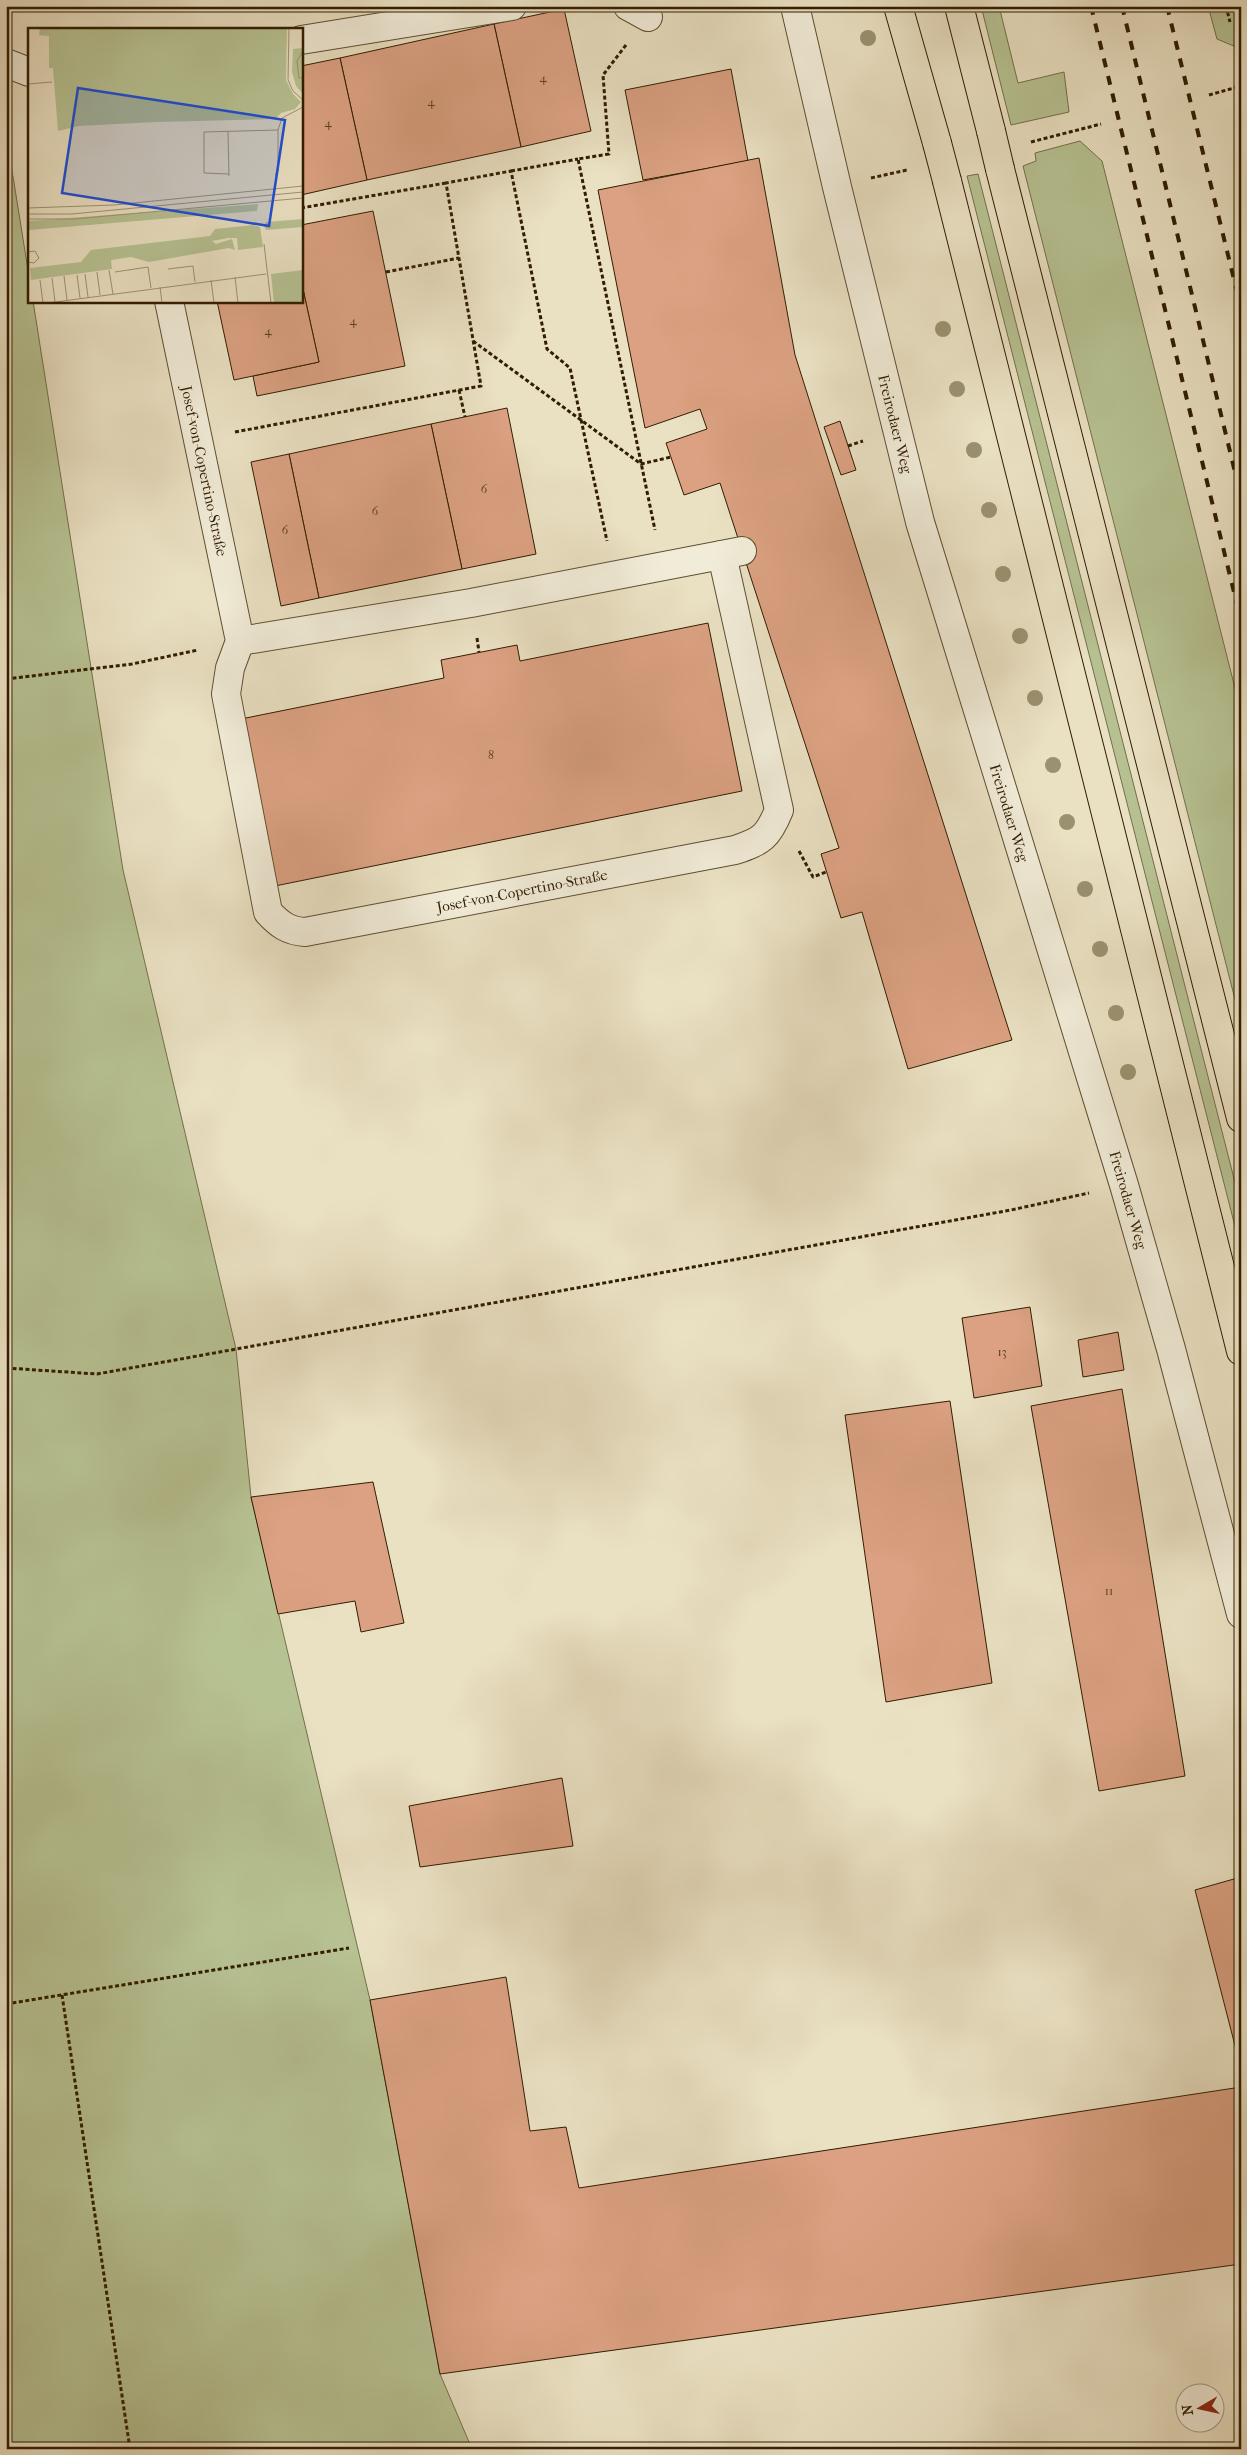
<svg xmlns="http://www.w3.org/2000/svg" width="1247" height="2455" font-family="'IM FELL French Canon',serif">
<rect width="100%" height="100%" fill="#eae1c3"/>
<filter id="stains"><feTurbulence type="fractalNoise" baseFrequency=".004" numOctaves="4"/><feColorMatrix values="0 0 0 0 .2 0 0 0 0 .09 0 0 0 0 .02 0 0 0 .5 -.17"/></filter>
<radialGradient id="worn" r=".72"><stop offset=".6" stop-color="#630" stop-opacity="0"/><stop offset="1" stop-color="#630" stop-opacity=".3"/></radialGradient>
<g fill="#b7c293" stroke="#74704a">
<polygon points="981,6 999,6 1018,83 1064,72 1069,112 1011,125"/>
<polygon points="1208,6 1241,6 1241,49 1217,39"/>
<polygon points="6,133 29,276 29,301 33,301 123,870 236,1349 251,1497 370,2000 440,2374 472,2449 6,2449"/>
<polygon points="1080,141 1102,161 1241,712 1241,1023 1023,166 1036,161 1035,153"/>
<polygon points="978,174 1241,1206 1241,1250 967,176"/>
</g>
<g fill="#dba182" stroke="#311d01">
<polygon points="564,9 591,131 521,147 494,24"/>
<polygon points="494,24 521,147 367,180 340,58"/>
<polygon points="340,58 367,180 301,195 301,66"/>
<polygon points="731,69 748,161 643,180 625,90"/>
<polygon points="759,158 795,355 1012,1040 908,1069 862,912 841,918 821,854 839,848 720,483 684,495 666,443 707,429 700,409 645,428 598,190"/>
<polygon points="373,211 405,366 257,396 253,376 319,362 301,280 301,225"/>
<polygon points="301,280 319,362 234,380 217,301 301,301"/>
<polygon points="507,408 536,554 462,569 431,424"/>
<polygon points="840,421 856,470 841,475 824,427"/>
<polygon points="431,424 462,569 319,598 289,454"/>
<polygon points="289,454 319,598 281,606 251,462"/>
<polygon points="708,623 742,791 275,886 241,719 444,678 441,660 517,645 520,661"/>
<polygon points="1030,1307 1042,1386 974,1398 962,1318"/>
<polygon points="1118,1332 1124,1370 1083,1377 1078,1340"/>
<polygon points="1122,1389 1185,1776 1099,1791 1031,1406"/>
<polygon points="950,1401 992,1683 886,1702 845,1415"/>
<polygon points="373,1482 404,1623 361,1632 355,1601 278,1614 251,1497"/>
<polygon points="562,1778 573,1846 420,1867 409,1806"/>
<polygon points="1241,1877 1241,2069 1195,1890"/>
<polygon points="506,1977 530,2131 566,2127 579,2188 1241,2087 1241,2264 440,2374 370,2000"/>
</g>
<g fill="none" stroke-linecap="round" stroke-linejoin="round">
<g stroke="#5f4e32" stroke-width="30">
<g id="minor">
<polyline points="628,6 648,17"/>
<polyline points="795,6 837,187 920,522 1124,1185 1171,1349 1241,1614"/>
<polyline points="301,40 512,6"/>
<polyline points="6,63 29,72"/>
<path d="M169,301L240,641L230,668L226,694L268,912C279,924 288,931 305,932L735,850C762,841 768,837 779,810L722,555"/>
<polyline points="240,641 471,603 742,551"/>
</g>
</g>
<g stroke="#311d01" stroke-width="30">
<g id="major">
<polyline points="898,6 937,143"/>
<polyline points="959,6 991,131"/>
<polyline points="1000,169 1241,1118"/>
<polyline points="947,181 1241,1351"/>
</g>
</g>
<g stroke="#311d01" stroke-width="3" stroke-dasharray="4 2.5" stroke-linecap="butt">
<polyline points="1226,6 1230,22"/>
<polyline points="626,45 603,75 609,154 578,159 655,530"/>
<polyline points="1209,95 1241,86"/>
<polyline points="1031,142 1101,124"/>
<polyline points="511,171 578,159"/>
<polyline points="871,178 907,170"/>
<polyline points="301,208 446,183"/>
<polyline points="386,272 459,258"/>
<polyline points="473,341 641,464 671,457"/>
<polyline points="459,390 465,417"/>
<polyline points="235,432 481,386 446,183 511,171 547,349 570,368 607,541"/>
<polyline points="848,446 863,441"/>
<polyline points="477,638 479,652"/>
<polyline points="6,679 132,664 198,650"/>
<polyline points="799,851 813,877 826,872"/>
<polyline points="6,1368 97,1374 1011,1210 1089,1193"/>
<polyline points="62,1995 130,2449"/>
<polyline points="6,2004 349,1948"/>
</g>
<use href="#minor" stroke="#f1ecd8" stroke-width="28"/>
<use href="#major" stroke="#eae1c3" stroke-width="28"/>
<g stroke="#311d01" stroke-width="4" stroke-dasharray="9 9" stroke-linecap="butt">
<polyline points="1091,6 1241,621"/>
<polyline points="1122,6 1241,497"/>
<polyline points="1167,6 1241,308"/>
</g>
<g stroke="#311d01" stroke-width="30" stroke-linecap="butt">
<g id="major-bridge">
<polyline points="991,131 1000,169"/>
<polyline points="937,143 947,181"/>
</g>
</g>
<use href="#major-bridge" stroke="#eae1c3" stroke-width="28"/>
</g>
<g fill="#9a9170">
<circle cx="868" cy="38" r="8"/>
<circle cx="943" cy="329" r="8"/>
<circle cx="957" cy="389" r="8"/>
<circle cx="974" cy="450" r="8"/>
<circle cx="989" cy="510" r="8"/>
<circle cx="1003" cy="574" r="8"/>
<circle cx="1020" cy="636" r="8"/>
<circle cx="1035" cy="698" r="8"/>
<circle cx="1053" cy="765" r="8"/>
<circle cx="1067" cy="822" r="8"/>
<circle cx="1085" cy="889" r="8"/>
<circle cx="1100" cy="949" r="8"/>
<circle cx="1116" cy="1013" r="8"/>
<circle cx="1128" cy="1072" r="8"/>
</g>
<g text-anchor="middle" stroke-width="4.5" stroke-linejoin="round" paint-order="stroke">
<g font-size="12" fill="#5c3e21">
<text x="543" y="82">4</text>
<text x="431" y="106">4</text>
<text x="328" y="127">4</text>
<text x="353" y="325">4</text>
<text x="268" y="335">4</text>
<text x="484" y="493">6</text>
<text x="375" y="515">6</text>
<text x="285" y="534">6</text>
<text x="491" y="759">8</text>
<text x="1002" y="1356">13</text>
<text x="1109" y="1595">11</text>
</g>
<g font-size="15" fill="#311d01" stroke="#f1ecd8">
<text transform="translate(895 424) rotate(76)" y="5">Freirodaer Weg</text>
<text transform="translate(204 471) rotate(78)" y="5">Josef-von-Copertino-Straße</text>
<text transform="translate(1009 813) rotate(73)" y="5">Freirodaer Weg</text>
<text transform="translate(522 891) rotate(-11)" y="5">Josef-von-Copertino-Straße</text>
<text transform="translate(1128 1200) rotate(74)" y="5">Freirodaer Weg</text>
</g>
</g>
<g transform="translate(28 28)">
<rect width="275" height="275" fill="#eae1c3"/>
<path d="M12,0H259L258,52L265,66L273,74L267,81L253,85L247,91L128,94L51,98L30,103L25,40H21V8L11,7ZM275,20V66L268,58L264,44L265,21ZM230,176L229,183L1,202L0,193ZM275,191V199L238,202L236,198L238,194ZM226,197L232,199L235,219L210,222L209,210H200L184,213L188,216L204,211L207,222L201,220L121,234L103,229L83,232L84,241L3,252L2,240L53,234L63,222L182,208L187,201ZM275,242V275H246L243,246Z" fill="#b7c293"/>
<path fill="none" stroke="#a09375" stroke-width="1" d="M261,0L260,52L265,63L275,72M275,23L269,33L271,50H275M0,56L24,54M200,104L201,148M201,146L176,145V104L250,102L254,90L275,79M247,147L250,143V102M0,180L86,177L275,158M0,186H44L275,164M0,191H46L275,170M236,216L243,275M0,224L7,223L11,230L6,235L0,234M140,241L165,238L167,254M81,242L85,266M69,244L72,267M87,244L120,239L123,260M57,246L60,269M49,247L52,270M36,248L39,272M207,249L210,275M24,250L27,274M12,252L15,275M183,252L186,275M132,259L134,275M20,275L238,246"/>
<path fill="#1d4ed8" fill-opacity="0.15" stroke="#1d4ed8" stroke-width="2.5" d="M50,60L257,92L241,198L34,165Z"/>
<rect width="275" height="275" fill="none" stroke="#311d01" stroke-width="2.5"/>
</g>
<rect width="1247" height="2455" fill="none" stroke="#eae1c3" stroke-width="25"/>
<rect x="8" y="8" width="1232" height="2440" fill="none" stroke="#311d01" stroke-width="2.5"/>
<rect x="12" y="12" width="1222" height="2430" fill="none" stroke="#311d01"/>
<g transform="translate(1200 2408) rotate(261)"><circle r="24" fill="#f1ecd8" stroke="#a49982"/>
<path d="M0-4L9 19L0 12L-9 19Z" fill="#8f2418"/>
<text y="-8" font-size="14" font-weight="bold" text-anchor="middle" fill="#311d01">N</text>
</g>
<rect width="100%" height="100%" filter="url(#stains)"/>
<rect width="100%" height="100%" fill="url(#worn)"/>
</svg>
